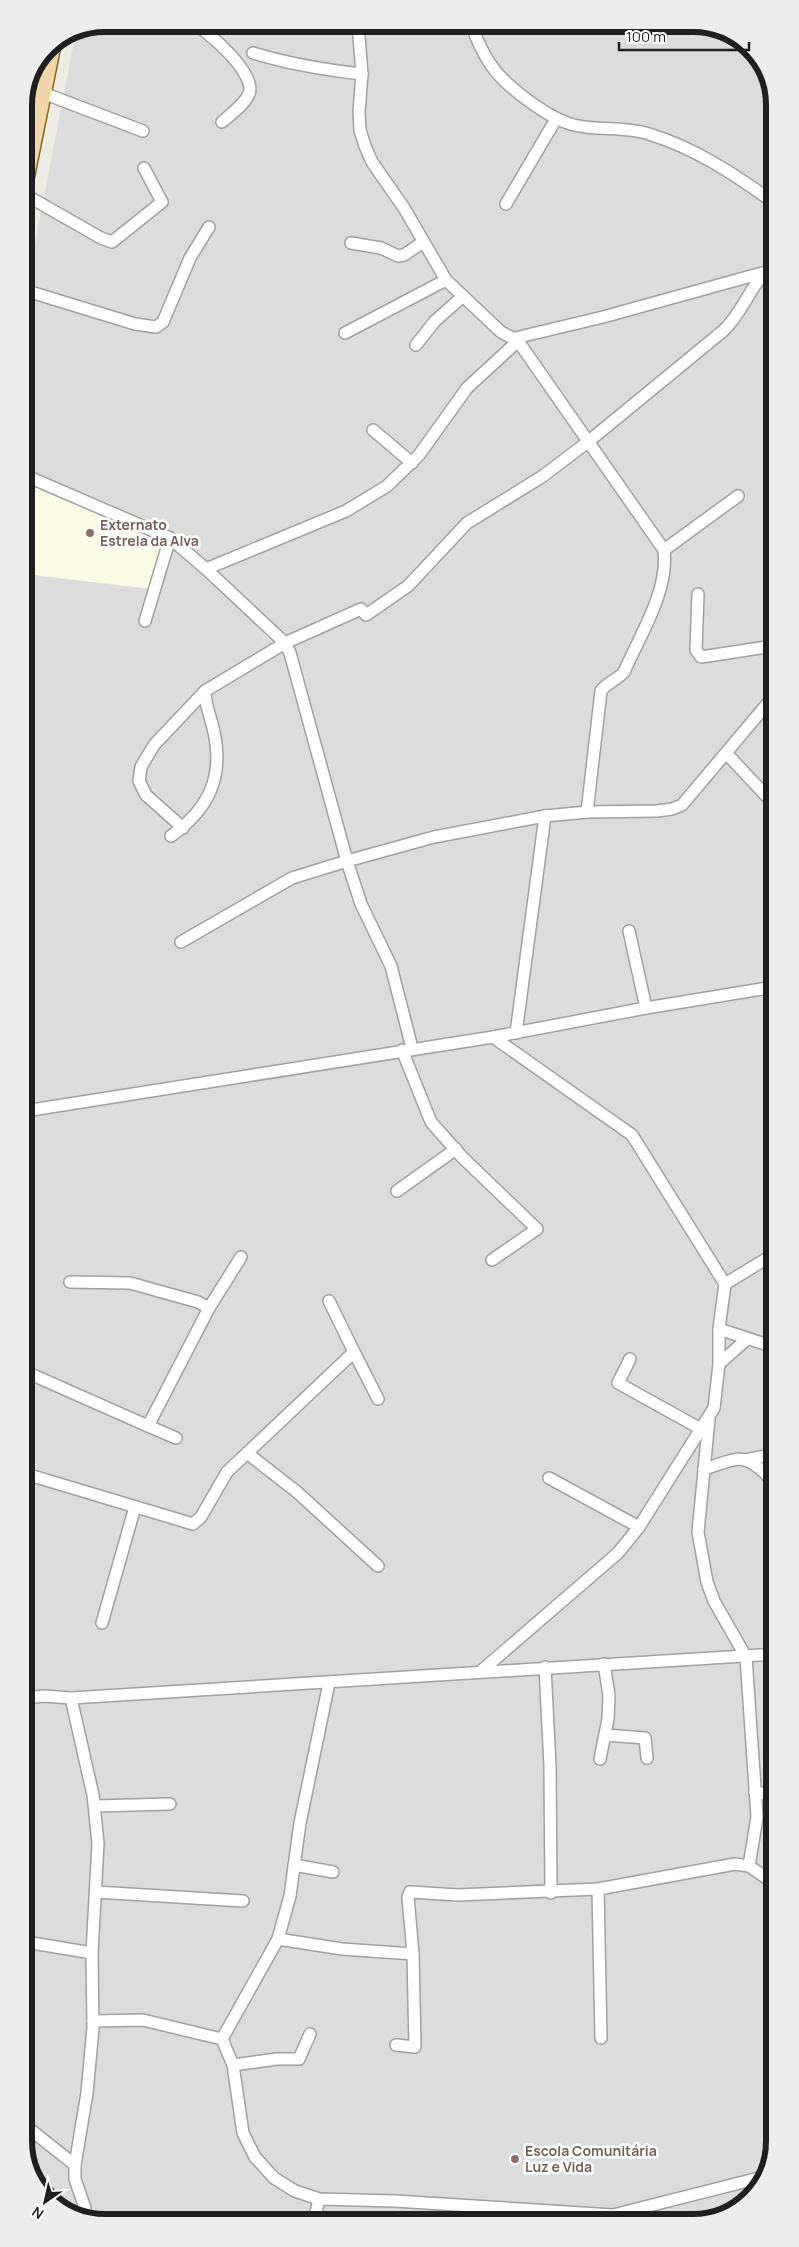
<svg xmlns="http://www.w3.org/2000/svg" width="799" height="2247" font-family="Manrope,sans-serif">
<rect width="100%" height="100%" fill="#eeece6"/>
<polygon fill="#dddcdc" points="106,24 699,24 743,41 772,84 775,2141 758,2191 715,2220 100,2223 56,2206 27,2163 24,301 75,36"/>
<polygon fill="#fafbe3" points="24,476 163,540 151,589 25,574"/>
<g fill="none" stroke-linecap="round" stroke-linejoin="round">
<g stroke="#a0a0a0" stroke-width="14">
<g id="minor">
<path d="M194,24C210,33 257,74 249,94C244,105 231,114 222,122"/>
<path d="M358,24L362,74L359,112L360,130L365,146L372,162L404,208L446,280L501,332L518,341L664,550C669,591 640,635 624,672C617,680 606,683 601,691L587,812"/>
<path d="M471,24C476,38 482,52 491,65C505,86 549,119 574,125C599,131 625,126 649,134C695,148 734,174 773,202"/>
<path d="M253,53C289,64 325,70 362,74"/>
<polyline points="43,93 143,131"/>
<polyline points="24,194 101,238 112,242 162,202 144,168"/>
<polyline points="506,204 556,119"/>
<polyline points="351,243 381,248 398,256 404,255 423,242"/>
<polyline points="24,290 135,324 156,327 163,322 190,258 209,227"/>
<polyline points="345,333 446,280"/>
<polyline points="515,338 603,317 762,273"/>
<polyline points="416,345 435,321 462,297"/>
<polyline points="373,430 412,463"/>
<polyline points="24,475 170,538 206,569 285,643 290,653 347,861 361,904 391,966 412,1048"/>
<polyline points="664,550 738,496"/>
<polyline points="206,569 346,511 387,486 419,455 467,388 518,341"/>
<polyline points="698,594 696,650 701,657 773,646"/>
<polyline points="145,621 170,538"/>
<polyline points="726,753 773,803"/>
<polyline points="183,828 146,795 139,781 141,767 154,745 205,691"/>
<path d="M171,836C209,809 225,776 213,728C210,715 205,704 205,691L285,643L361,609L366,615L408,586L467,523L543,476L589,441L723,331C744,312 750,283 773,266"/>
<polyline points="629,931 646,1008"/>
<polyline points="181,942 292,878 347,861 434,837 545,816 587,812 657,811 672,809 682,805 773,697"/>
<polyline points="516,1033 545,816"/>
<polyline points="402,1050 431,1122 462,1157 537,1229 492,1260"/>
<polyline points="25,1111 493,1037 646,1008 774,987"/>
<polyline points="397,1191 456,1149"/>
<polyline points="70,1282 130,1283 198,1302 209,1308"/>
<polyline points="725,1284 774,1254"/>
<polyline points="329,1301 354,1352"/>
<polyline points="719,1329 774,1347"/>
<polyline points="630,1359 618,1383 701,1429"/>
<polyline points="719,1364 747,1339"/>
<polyline points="26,1372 148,1426 209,1308 241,1257"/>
<polyline points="709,1419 698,1532 707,1582 714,1601 746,1657 757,1817 749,1866"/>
<polyline points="148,1426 176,1438"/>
<polyline points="247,1453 297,1492 378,1566"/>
<polyline points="745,1460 769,1455 774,1459"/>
<path d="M704,1469C715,1466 728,1460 739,1459C752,1459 769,1475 774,1485"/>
<polyline points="26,1474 193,1524 201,1517 227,1472 354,1352 378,1399"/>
<polyline points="549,1478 639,1527"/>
<polyline points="770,1563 771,1569 774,1569"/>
<polyline points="102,1623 135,1507"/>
<polyline points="545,1667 550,1766 551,1893"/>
<polyline points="480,1672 618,1553 639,1527 714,1408 719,1364 719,1329 725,1284 632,1135 493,1037"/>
<polyline points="26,1698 44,1696 71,1698 775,1654"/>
<polyline points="71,1698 93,1795 98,1843 92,1953 93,2028 87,2093 75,2165 75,2179 85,2208 85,2217"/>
<polyline points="605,1735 645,1738 647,1758"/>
<polyline points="600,1759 608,1719 609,1695 604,1664"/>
<polyline points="755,1792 775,1796"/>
<polyline points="95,1806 170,1804"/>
<polyline points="294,1865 333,1872"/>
<polyline points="598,1889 601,2038"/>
<polyline points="96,1892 243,1901"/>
<polyline points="278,1939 342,1949 413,1954"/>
<polyline points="26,1942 92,1953"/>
<polyline points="93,2021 143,2020 222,2039 233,2065 243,2133 255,2157 274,2178 295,2191 319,2199 395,2201 613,2215 763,2177"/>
<polyline points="222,2039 278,1939 290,1896 300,1823 329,1683"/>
<polyline points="396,2045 415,2047 413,1954 408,1897 410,1892 458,1895 598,1889 735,1864 749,1866 775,1884"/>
<polyline points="233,2065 277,2059 299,2059 310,2034"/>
<polyline points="27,2127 75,2165"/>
<polyline points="505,2221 511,2209"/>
<polyline points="314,2222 319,2199"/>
</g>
</g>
<g stroke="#876713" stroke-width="18">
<polyline id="major" points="24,189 53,45"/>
</g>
<use href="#minor" stroke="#fff" stroke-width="11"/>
<use href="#major" stroke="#f0d6a9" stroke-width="15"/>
</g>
<g fill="#8d6e63" stroke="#fff" stroke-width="2">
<circle cx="90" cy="533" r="5"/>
<circle cx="515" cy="2159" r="5"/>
</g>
<g text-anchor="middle" stroke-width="5" stroke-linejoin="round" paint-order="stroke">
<g font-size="14" font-weight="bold" fill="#785e54" stroke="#fff" text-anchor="start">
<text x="100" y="530">Externato<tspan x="100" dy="16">Estrela da Alva</tspan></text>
<text x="525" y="2156">Escola Comunitária<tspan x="525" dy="16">Luz e Vida</tspan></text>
</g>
</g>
<path d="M0 0H799V2247H0ZM105 32H693A73 73 0 0 1 766 105V2141A73 73 0 0 1 693 2214H105A73 73 0 0 1 32 2141V105A73 73 0 0 1 105 32Z" fill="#ededed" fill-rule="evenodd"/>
<path fill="none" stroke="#1f1f1f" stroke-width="6" d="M105 32H693A73 73 0 0 1 766 105V2141A73 73 0 0 1 693 2214H105A73 73 0 0 1 32 2141V105A73 73 0 0 1 105 32Z"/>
<g transform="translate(45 2202) rotate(214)" stroke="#ffffff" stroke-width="4" paint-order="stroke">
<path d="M0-4L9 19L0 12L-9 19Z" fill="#1f1f1f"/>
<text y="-8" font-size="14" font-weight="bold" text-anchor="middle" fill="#1f1f1f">N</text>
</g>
<path d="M619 42v8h130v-8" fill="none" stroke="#1f1f1f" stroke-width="2.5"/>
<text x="626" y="42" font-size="15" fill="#1f1f1f" stroke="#ffffff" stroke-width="4" paint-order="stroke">100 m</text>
</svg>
